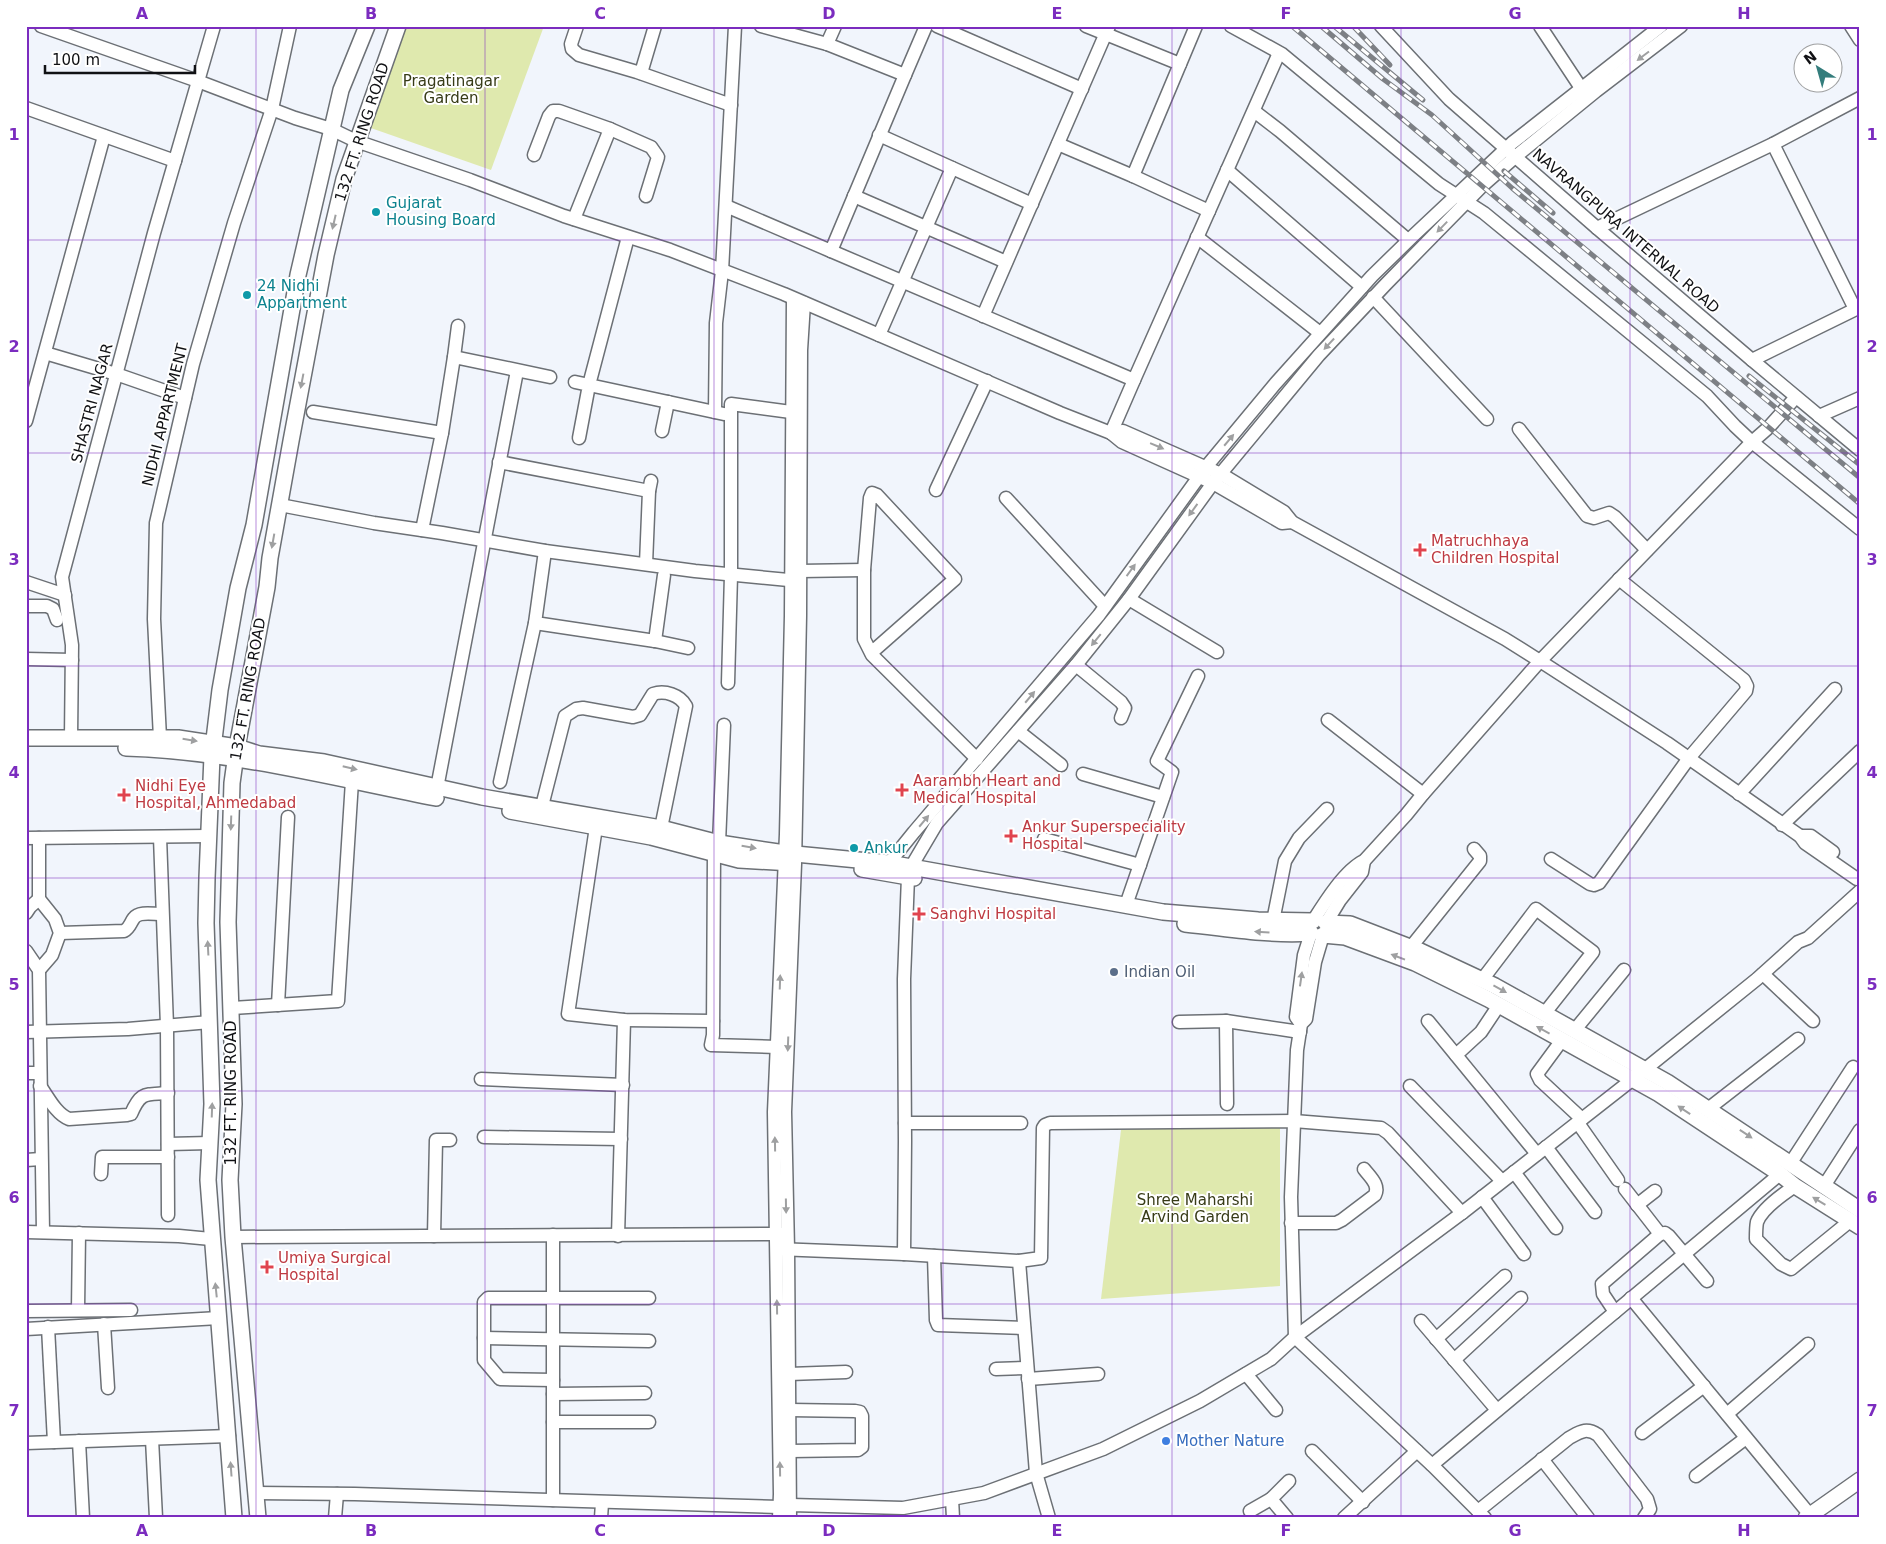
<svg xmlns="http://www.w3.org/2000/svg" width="1886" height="1544" font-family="'DejaVu Sans',sans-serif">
<rect width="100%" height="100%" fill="#f1f5fc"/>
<g fill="#dfe9ae">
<polygon points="404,26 544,26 491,170 368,127"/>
<polygon points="1280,1119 1280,1286 1101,1299 1121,1130"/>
</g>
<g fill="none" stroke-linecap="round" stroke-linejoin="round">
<g stroke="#6c7075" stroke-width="15">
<g id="minor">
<polyline points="41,26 195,80 295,118 331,129 356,141 470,180 564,216 670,250 784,294 1060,413 1111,433 1122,442 1213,483 1282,523 1292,522"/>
<polyline points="577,26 571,44 572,49 579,55 637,72 731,105"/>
<polyline points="761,26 827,44 905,75 926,26"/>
<polyline points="937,26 1082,89"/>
<polyline points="1086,26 1180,64"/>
<polyline points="1196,26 1133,176 1209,211"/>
<polyline points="1231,26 1282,54 1439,184 1484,213 1707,396 1735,426 1752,442 1860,529"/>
<polyline points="1381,26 1449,99 1597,228 1752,360 1860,450"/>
<polyline points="1540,26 1581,88"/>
<polyline points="1851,26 1860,40"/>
<polyline points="827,44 835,26"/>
<polyline points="641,73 655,26"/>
<polyline points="26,108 175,161"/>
<polyline points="1254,111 1280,131 1408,240"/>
<polyline points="879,135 1032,204"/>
<polyline points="1058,144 1133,176"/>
<polyline points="1773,144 1855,309"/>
<polyline points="534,155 549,116 553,111 559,111 610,129 651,147 658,157 646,196"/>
<polyline points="1227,170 1362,287"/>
<polyline points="854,196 1006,262"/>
<polyline points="726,206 831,251 905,75"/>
<polyline points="574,219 610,129"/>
<polyline points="1597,228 1773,144 1860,98"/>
<polyline points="628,237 589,385 724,414"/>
<polyline points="1197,237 1320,333"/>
<polyline points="831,251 1134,380 1111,433"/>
<polyline points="1373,297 1487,419"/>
<polyline points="983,316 1109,26"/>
<polyline points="879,335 952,168"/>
<polyline points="45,353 116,374 185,398"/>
<polyline points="454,357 458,326"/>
<polyline points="1752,360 1860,307"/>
<polyline points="1134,380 1279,53"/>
<polyline points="575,382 589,385 579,438"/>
<polyline points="313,412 442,433"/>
<polyline points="715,412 716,323 722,271 735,26"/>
<polyline points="1819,416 1860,398"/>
<polyline points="26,421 104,136"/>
<polyline points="1519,429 1587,516 1594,518 1609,513 1615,517 1647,550"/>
<polyline points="662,431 668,402"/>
<polyline points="1111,433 1123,431 1221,474 1284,512 1292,522 1505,639 1540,661 1667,743 1800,836 1805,843 1857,879"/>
<polyline points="499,462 649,491"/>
<polyline points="936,490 987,381"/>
<polyline points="1006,498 1105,606"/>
<polyline points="280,505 374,523 442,533 545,551 695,571 799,581"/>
<polyline points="422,530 442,433 454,357 550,377"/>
<polyline points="646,564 649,491 651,481"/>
<polyline points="800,571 864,570"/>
<polyline points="26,582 65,595"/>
<polyline points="1129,599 1217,652"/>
<polyline points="26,606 47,606 53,609 57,620"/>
<polyline points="535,623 655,641 688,648"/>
<polyline points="655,641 664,575"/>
<polyline points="871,653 955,579 877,495 872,493 870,498 864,570 864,639 872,655 977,759"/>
<polyline points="26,659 72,660"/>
<polyline points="1076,665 1121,702 1125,708 1121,718"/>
<polyline points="728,683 731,575 731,404 791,412"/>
<polyline points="1328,720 1423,794"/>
<polyline points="1018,731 1061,765"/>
<polyline points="71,738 72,645 62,577 154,233 214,26"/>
<polyline points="160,738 154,619 156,523 193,364 234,223 272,109 290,26"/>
<polyline points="1083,774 1163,797"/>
<polyline points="500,782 535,623 545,551"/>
<polyline points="437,788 517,371"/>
<polyline points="1739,794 1835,689"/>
<path d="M542,806L565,716L576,709L583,708L633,717L640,715L653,694C665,690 680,695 686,706L661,828"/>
<polyline points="1782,825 1860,751"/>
<polyline points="596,827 568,1014 624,1020 713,1021"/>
<polyline points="1800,836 1811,836 1833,852"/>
<polyline points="160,837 167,1026 168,1215"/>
<polyline points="26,838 208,836"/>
<polyline points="39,838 39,899 55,919 60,933 52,955 39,970"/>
<polyline points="1044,839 1140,865"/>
<polyline points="719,843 724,725"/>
<polyline points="714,853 713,1035 711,1045 777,1047"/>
<polyline points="1551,859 1590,884 1594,885 1599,883 1689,758 1746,691 1747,686 1744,680 1619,579"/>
<polyline points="885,871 889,863 914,832 1099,615 1206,467 1275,384 1372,276 1414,235 1512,143 1661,26"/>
<polyline points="1126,905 1172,772 1157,761 1198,676"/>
<polyline points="26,913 30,907 39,899"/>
<polyline points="1273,921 1285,861 1299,838 1327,809"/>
<path d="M1313,921C1325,902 1345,870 1364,861L1406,815L1423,794L1540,661L1752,442L1768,428L1796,397"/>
<polyline points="1326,923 1340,900 1362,872 1364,861"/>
<path d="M60,933L124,931C130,928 130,923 134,918C139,911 153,914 161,914"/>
<polyline points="1323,935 1315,962 1306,1019 1301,1024 1297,1050 1291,1197 1295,1337 1432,1465 1485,1518"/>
<polyline points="1411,947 1480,861 1480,856 1474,849"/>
<polyline points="26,951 39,970 43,1232"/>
<polyline points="1763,974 1813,1021"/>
<polyline points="1482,980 1536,909 1593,952 1544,1014"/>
<polyline points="278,1005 288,817"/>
<polyline points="232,1008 338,1001 352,781"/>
<polyline points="1226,1021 1227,1104"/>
<polyline points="1428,1021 1537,1154"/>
<polyline points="1179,1022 1226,1021 1300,1032"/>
<polyline points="1301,1024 1296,1017 1304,955 1311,933"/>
<polyline points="1574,1031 1624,970"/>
<polyline points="26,1032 128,1029 210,1022"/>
<polyline points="1562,1040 1537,1074 1540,1080 1582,1119"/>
<polyline points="1456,1055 1481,1032 1499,1005"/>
<polyline points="26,1073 40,1073"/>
<polyline points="481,1079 623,1085"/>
<path d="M40,1086C48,1097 56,1114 69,1119L127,1115L131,1114C141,1091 145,1095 168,1093"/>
<polyline points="1410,1086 1502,1181"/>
<polyline points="1708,1109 1798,1039"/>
<polyline points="905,1123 1021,1123"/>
<polyline points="1578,1123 1618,1180"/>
<polyline points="484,1137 621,1139"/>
<polyline points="168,1144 210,1143"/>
<polyline points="1546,1147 1595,1212"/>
<polyline points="26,1160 41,1159"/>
<polyline points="1790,1164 1853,1067"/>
<polyline points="1514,1172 1556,1228"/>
<polyline points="101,1174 102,1157 168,1157"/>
<path d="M1795,1186C1783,1194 1762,1209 1757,1222C1756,1227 1756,1234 1756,1239L1781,1264L1791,1269L1850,1221"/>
<polyline points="1824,1186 1860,1130"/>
<polyline points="1625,1189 1660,1234"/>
<polyline points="1482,1197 1524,1254"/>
<polyline points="1637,1205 1655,1191"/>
<path d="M1291,1223H1336L1342,1220L1375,1195C1380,1185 1370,1177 1364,1169"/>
<polyline points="26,1232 179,1236 211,1239"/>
<polyline points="553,1235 553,1500"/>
<polyline points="434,1236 436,1140 450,1140"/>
<polyline points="618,1236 624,1020"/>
<polyline points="233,1237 783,1234"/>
<polyline points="777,1249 904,1254 905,1141 904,979 908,877 911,867 937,823 1076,665 1129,599 1213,483 1319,355 1386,284 1482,186 1515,157 1596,91 1681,26"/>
<polyline points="904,1254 1019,1261 1036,1473 1049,1518"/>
<polyline points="934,1256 936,1320 938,1325 1024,1328"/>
<polyline points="1019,1261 1041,1258 1043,1128 1045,1125 1050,1123 1294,1121 1381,1128 1388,1133 1462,1213"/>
<polyline points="1631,1298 1810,1515"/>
<polyline points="78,1310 79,1233"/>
<polyline points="26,1311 131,1310"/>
<polyline points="1615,1312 1603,1294 1602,1284 1660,1234 1665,1233 1669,1236 1707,1281"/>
<polyline points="1421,1321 1497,1410"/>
<polyline points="104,1324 108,1388"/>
<polyline points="48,1327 54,1442"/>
<polyline points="26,1329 219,1318"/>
<polyline points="484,1338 649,1341"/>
<polyline points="1436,1339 1505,1276"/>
<polyline points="1454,1360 1521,1298"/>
<polyline points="996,1369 1027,1368"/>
<polyline points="789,1374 846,1372"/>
<polyline points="1246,1374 1276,1410"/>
<polyline points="1028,1379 1098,1374"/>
<polyline points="553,1380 500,1379 484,1360 484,1302 488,1298 649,1298"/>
<polyline points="553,1394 645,1393"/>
<polyline points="790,1410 855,1411 860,1412 862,1416 862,1447 858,1450 790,1451"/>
<polyline points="1727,1414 1808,1344"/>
<polyline points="553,1422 649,1422"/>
<polyline points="1642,1433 1704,1386"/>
<polyline points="152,1439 156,1518"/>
<polyline points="79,1441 83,1518"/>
<polyline points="26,1443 229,1436"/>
<polyline points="1312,1451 1363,1502"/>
<polyline points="1542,1459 1588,1518"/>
<polyline points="1432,1465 1780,1174"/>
<polyline points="1696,1476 1746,1438"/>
<polyline points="256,1493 355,1494 779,1507 791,1505 903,1508 984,1493 1103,1449 1200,1401 1271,1359 1295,1337 1462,1213 1633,1079 1757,979 1798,942 1808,938 1860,891"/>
<polyline points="952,1499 953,1518"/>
<polyline points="1271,1499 1289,1481"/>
<polyline points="1250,1511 1271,1499 1287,1518"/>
<path d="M1478,1511L1569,1438C1580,1432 1586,1427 1598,1435L1647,1499L1650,1509L1644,1518"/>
<polyline points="335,1518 337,1494"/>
<polyline points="601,1518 602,1503"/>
<polyline points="779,1518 780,1494 774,1112 786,834 791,616 793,299"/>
<polyline points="790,1518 788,1249 785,1112 795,864 800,616 801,350 804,303"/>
<polyline points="1344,1518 1417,1451"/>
</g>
</g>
<g stroke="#6c7075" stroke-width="18">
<g id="major">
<polyline points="26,738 178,738 237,747 259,754 324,762 482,797 661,828 719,843 785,853 889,863 1163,912 1258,920 1313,921"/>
<path d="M126,748C230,751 334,778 436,798"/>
<polyline points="510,811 651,837 739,860 792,863"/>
<polyline points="862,869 914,878"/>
<polyline points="1326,923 1350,924 1420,951 1495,986 1667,1082 1860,1210"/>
<path d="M1185,924C1227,928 1269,936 1311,933"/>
<polyline points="1323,935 1345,937 1415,963 1488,999 1659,1094 1780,1174 1795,1186 1860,1227"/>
<polyline points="234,1518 208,1180 212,1104 206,923 207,878 212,756 220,690 238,588 254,525 298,275 341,90 367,26"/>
<polyline points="258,1518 233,1237 230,1180 234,1104 228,922 232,783 237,747 267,587 270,558 291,441 326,255 344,179 398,26"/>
<polyline points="1806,1518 1860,1480"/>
</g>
</g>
<use href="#minor" stroke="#fff" stroke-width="12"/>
<use href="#major" stroke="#fff" stroke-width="15"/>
<g stroke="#7d8085" stroke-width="5">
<g id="rail">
<polyline points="1292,26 1860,504"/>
<polyline points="1321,26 1383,79 1432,115 1512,188 1860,478"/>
<polyline points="1334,26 1423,100"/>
<polyline points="1353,26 1390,65"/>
<polyline points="1504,171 1553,213"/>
<polyline points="1749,376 1860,465"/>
</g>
</g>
<use href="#rail" stroke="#fff" stroke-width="3" stroke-dasharray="9" stroke-linecap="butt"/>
</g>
<defs><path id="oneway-solid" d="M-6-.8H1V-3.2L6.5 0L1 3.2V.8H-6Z" transform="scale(1.25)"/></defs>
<g fill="#9fa0a1">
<use href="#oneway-solid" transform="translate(1643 56) rotate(143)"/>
<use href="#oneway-solid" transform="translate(334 222) rotate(103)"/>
<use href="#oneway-solid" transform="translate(1442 227) rotate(134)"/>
<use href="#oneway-solid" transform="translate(1329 344) rotate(133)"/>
<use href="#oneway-solid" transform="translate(302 381) rotate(101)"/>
<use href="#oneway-solid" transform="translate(1229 440) rotate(-50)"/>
<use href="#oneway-solid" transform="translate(1157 446) rotate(23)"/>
<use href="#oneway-solid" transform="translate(1193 510) rotate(126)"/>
<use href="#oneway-solid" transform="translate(273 541) rotate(100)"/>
<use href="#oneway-solid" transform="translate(1131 570) rotate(-54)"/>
<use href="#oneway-solid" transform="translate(1096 640) rotate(129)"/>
<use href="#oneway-solid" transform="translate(1030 697) rotate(-50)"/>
<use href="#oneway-solid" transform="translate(190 740) rotate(9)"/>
<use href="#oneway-solid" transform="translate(350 768) rotate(13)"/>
<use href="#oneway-solid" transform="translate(924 821) rotate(-50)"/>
<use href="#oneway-solid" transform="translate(231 823) rotate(92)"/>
<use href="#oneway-solid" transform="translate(749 847) rotate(10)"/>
<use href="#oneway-solid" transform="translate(1262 932) rotate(-176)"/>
<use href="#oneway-solid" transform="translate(208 948) rotate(-93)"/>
<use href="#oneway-solid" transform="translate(1398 957) rotate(-159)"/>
<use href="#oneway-solid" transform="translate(1301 979) rotate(-82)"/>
<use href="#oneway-solid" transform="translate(780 982) rotate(-88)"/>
<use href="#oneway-solid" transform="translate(1500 989) rotate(29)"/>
<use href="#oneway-solid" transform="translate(1543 1030) rotate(-151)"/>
<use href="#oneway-solid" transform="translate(788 1044) rotate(92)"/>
<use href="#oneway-solid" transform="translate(212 1110) rotate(-88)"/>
<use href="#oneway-solid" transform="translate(1684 1110) rotate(-146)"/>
<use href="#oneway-solid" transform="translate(1746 1134) rotate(34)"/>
<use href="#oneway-solid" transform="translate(775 1144) rotate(-91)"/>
<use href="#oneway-solid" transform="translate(1819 1201) rotate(-149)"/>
<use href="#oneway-solid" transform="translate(786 1206) rotate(89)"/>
<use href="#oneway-solid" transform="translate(216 1290) rotate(-96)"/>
<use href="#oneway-solid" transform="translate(777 1307) rotate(-91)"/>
<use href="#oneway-solid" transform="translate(231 1469) rotate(-94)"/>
<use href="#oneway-solid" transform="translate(780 1469) rotate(-91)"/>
</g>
<path fill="none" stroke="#7b2cbf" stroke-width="1" stroke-opacity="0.55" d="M256,26V1518M485,26V1518M714,26V1518M943,26V1518M1172,26V1518M1401,26V1518M1630,26V1518M26,240H1860M26,453H1860M26,666H1860M26,878H1860M26,1091H1860M26,1304H1860"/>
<g fill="#0f9aa8" stroke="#fff" stroke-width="2">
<circle cx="376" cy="212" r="5"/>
<circle cx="247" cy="295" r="5"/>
<circle cx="854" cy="848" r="5"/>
</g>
<g fill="#e0444e" stroke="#fff" stroke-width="2">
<path d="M1417.5 542.5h5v5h5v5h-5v5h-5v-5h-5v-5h5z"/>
<path d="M899.5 782.5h5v5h5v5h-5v5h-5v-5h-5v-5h5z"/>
<path d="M121.5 787.5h5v5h5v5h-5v5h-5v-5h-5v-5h5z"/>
<path d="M1008.5 828.5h5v5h5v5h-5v5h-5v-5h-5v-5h5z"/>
<path d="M916.5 906.5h5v5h5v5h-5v5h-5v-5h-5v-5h5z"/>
<path d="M264.5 1259.5h5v5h5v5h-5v5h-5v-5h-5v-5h5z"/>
</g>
<circle fill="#5c6f8a" stroke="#fff" stroke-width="2" cx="1114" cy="972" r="5"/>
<circle fill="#3f7fe0" stroke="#fff" stroke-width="2" cx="1166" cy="1441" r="5"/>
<g text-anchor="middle" stroke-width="4" stroke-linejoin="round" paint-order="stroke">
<g font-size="15" fill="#373b17" stroke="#fff">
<text x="451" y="86">Pragatinagar<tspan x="451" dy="17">Garden</tspan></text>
<text x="1195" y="1205">Shree Maharshi<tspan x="1195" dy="17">Arvind Garden</tspan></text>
</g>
<g font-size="15" fill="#101114" stroke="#fff">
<text transform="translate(362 132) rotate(-72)" y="5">132 FT. RING ROAD</text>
<text transform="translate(1626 231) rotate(41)" y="5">NAVRANGPURA INTERNAL ROAD</text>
<text transform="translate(92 403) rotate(-75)" y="5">SHASTRI NAGAR</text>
<text transform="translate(165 415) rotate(-76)" y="5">NIDHI APPARTMENT</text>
<text transform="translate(248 689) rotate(-80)" y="5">132 FT. RING ROAD</text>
<text transform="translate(231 1093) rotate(-90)" y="5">132 FT. RING ROAD</text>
</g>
<g font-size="15" fill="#0d838f" stroke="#fff" text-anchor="start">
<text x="386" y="208">Gujarat<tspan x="386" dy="17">Housing Board</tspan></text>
<text x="257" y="291">24 Nidhi<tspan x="257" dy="17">Appartment</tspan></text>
<text x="864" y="853">Ankur</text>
</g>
<g font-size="15" fill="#be3a42" stroke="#fff" text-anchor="start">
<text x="1431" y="546">Matruchhaya<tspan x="1431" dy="17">Children Hospital</tspan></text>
<text x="913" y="786">Aarambh Heart and<tspan x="913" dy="17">Medical Hospital</tspan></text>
<text x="135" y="791">Nidhi Eye<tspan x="135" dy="17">Hospital, Ahmedabad</tspan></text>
<text x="1022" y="832">Ankur Superspeciality<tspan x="1022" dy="17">Hospital</tspan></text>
<text x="930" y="919">Sanghvi Hospital</text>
<text x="278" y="1263">Umiya Surgical<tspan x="278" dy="17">Hospital</tspan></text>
</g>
<g font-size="15" fill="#4e5e75" stroke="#fff" text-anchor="start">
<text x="1124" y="977">Indian Oil</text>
</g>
<g font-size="15" fill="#366cbe" stroke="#fff" text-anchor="start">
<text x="1176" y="1446">Mother Nature</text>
</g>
</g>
<rect width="1886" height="1544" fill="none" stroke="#ffffff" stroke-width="55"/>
<g transform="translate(1818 68) rotate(323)"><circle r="24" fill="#ffffff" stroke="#9fa0a1"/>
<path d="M0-4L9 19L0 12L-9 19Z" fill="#347d7c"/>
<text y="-8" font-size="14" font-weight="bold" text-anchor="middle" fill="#101114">N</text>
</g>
<path d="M45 65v8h150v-8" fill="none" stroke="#101114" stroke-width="2.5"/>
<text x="52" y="65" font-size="15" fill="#101114" stroke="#ffffff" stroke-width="4" paint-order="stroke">100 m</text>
<rect x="28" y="28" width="1830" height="1488" fill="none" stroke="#7b2cbf" stroke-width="2"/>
<g font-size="16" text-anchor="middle" font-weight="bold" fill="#7b2cbf">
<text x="142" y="19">A</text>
<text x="371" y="19">B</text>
<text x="600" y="19">C</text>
<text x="829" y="19">D</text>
<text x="1057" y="19">E</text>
<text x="1286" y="19">F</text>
<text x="1515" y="19">G</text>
<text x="1744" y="19">H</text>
<text x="14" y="140">1</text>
<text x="1872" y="140">1</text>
<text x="14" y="352">2</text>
<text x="1872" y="352">2</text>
<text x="14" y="565">3</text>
<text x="1872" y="565">3</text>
<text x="14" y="778">4</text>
<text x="1872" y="778">4</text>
<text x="14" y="990">5</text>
<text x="1872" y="990">5</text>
<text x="14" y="1203">6</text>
<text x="1872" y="1203">6</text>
<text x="14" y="1416">7</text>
<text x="1872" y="1416">7</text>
<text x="142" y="1536">A</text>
<text x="371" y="1536">B</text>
<text x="600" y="1536">C</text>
<text x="829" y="1536">D</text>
<text x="1057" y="1536">E</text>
<text x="1286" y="1536">F</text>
<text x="1515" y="1536">G</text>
<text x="1744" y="1536">H</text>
</g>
</svg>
